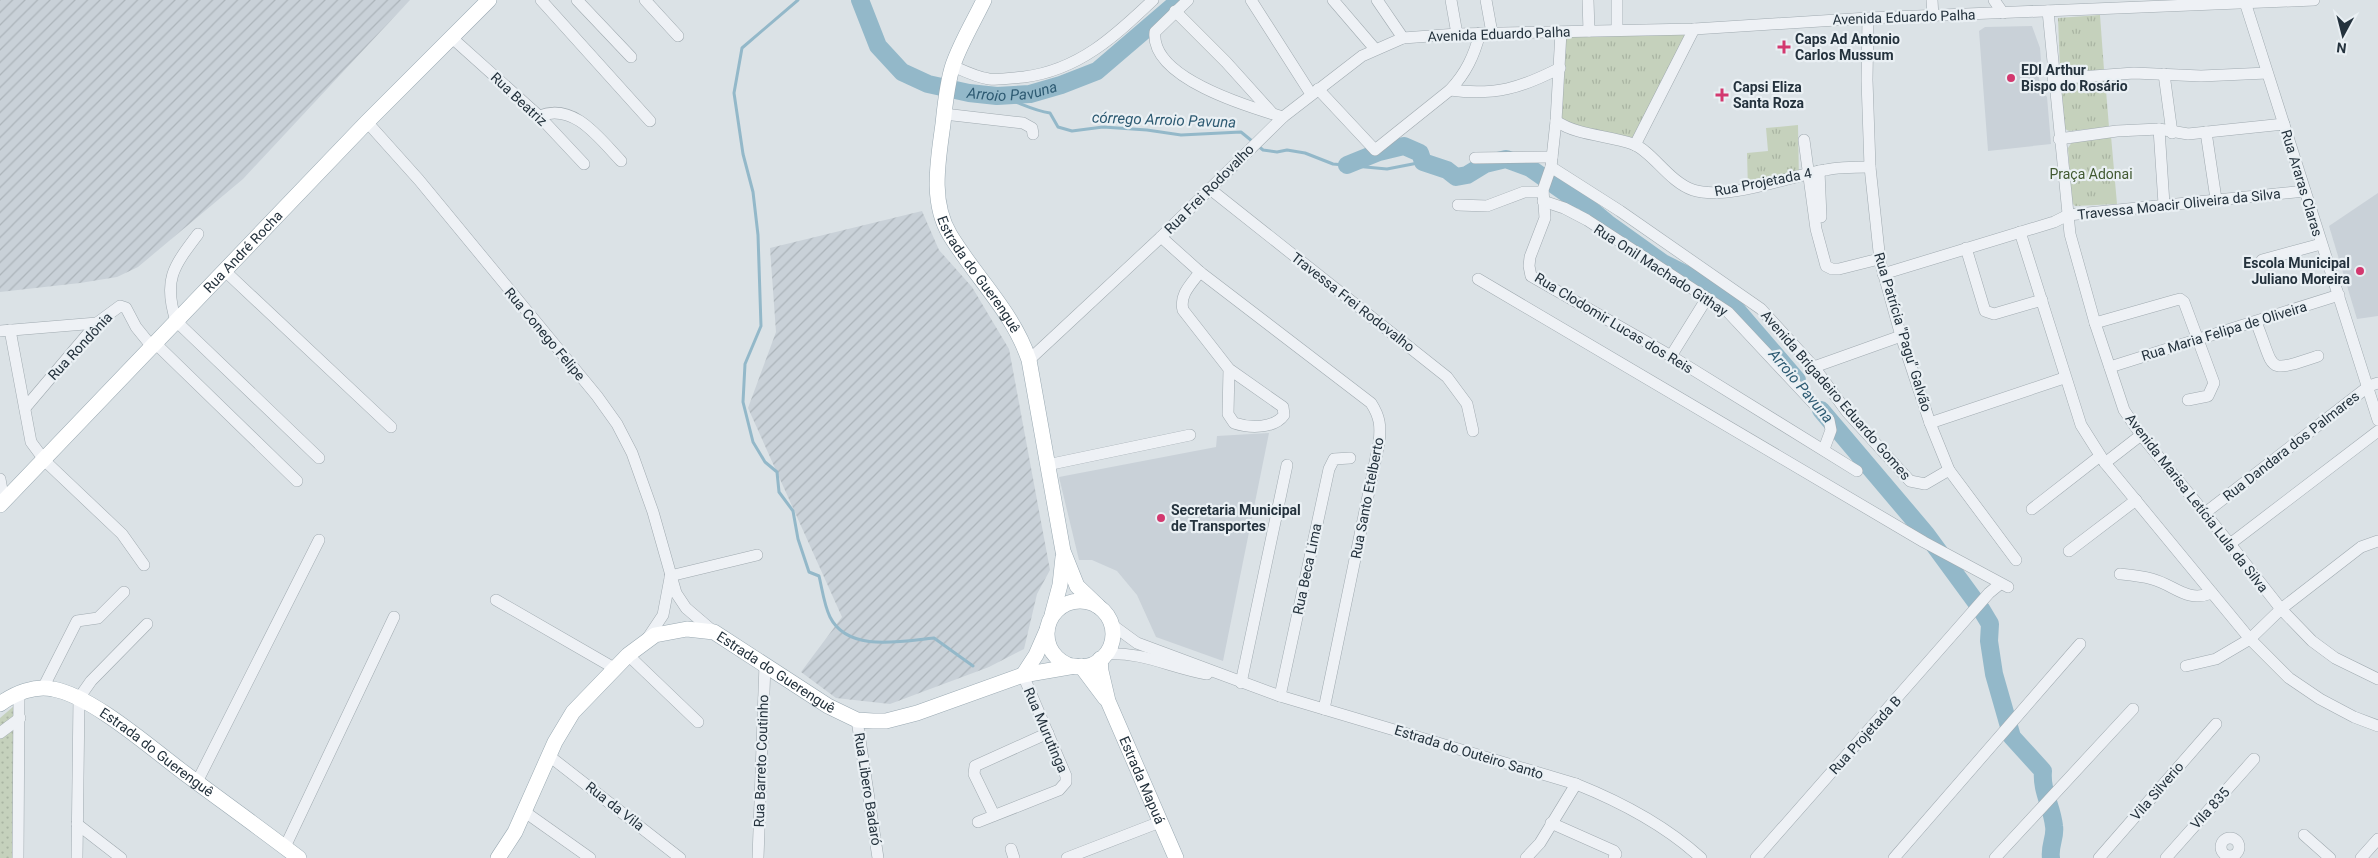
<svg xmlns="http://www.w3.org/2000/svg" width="2378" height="858" font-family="Roboto,sans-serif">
<defs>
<pattern id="industrial-furrows" width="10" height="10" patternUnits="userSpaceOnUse" patternTransform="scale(1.25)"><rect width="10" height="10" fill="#c9d1d8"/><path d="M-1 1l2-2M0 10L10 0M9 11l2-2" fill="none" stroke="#acb4ba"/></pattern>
<pattern id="grass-dots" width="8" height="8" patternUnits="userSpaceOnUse" patternTransform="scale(1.25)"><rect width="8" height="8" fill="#c5d1bc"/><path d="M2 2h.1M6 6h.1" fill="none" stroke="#a9b4a2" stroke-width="1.8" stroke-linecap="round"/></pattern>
<pattern id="park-tufts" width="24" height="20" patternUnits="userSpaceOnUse" patternTransform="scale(1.25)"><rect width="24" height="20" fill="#c5d1bc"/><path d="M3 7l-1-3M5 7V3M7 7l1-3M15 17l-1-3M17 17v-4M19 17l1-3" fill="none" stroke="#a9b4a2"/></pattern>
</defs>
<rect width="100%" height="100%" fill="#dbe2e6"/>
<g fill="#c9d1d8">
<polygon points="2032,26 2040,48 2041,60 2038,67 2040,89 2047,97 2051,144 1988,151 1979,31 1985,27"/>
<polygon points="2378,193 2378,316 2357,319 2329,226"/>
<polygon points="1269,433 1223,661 1156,637 1137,595 1117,571 1092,560 1079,560 1059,477 1216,447 1217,436"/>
</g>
<g fill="url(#industrial-furrows)">
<polygon points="0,0 410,0 243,179 138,267 117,277 80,283 0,292"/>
<polygon points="922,211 939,250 972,287 1009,349 1050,570 1037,594 1024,649 989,667 890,704 836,698 801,672 842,617 748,408 776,332 770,248"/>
</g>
<polygon fill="url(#grass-dots)" points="14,706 14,858 0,858 0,718"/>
<g fill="url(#park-tufts)">
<polygon points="2100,15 2104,70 2062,72 2060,70 2058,18"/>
<polygon points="1687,33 1635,145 1556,128 1564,36"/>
<polygon points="2105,78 2109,127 2069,131 2065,129 2061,86 2063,83"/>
<polygon points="1798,125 1799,182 1748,190 1747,153 1768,151 1766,128"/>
<polygon points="2111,136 2117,204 2075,206 2072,203 2068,148 2072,142"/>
</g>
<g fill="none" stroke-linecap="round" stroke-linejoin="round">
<g stroke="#93b8c9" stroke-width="3">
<path d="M798,0L742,48L734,93L743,154L753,192L758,235L761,326L745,364L743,402L753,442L765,462L777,472L779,492L793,511L798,539L809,572L819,576C822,588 824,605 830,617C848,653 902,641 934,638L973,666"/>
<path d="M997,96C1016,100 1030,110 1050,113L1058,127L1072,131L1103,127L1147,130L1181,135L1241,132L1263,150L1277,152L1287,150L1305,153L1333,164L1387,169L1423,162"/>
</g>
<g stroke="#93b8c9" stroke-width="18">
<path id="s1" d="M860,0L878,46L902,72L928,84L969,93L997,96L1030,94L1061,85L1097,71L1180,0"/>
<polyline points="1347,165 1379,152 1404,146 1420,153 1423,162 1447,170 1456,177 1467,175 1485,164 1506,159 1530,168 1570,196 1586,202 1589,208 1607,223 1663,263 1687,275 1730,302 1797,380"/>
<path d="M1821,410L1926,534L1981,609L1990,624L1989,641L1994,674L2012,737L2043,771C2041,791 2052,806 2054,826C2056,837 2049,846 2051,858"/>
</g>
<g stroke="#a0aab0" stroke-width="12">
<g id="minor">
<polyline points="541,0 650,121"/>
<polyline points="577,0 631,57"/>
<polyline points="645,0 678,36"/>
<path d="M1188,0L1155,32C1150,78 1249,107 1283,117"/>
<polyline points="1251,0 1311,94"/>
<polyline points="1333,0 1375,49"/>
<polyline points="1377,0 1403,38"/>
<polyline points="1451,0 1457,34"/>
<polyline points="1486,0 1492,33"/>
<polyline points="1588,0 1589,31"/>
<polyline points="1932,0 1933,17"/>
<polyline points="1994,0 2003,13"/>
<polyline points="2245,2 2378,420"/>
<polyline points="1175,11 1226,62 1272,113"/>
<polyline points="2048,11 2070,234 2095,323 2124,410 2141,435 2230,544 2281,609 2312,641 2335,658 2378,679"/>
<polyline points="1868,18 1867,80 1870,167 1880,261 1901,336 1930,423 1949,470 2016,560"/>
<polyline points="1617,30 1617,0"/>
<polyline points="1561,32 1556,121 1551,167 1543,190 1545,218 1530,257 1529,266 1531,276 1671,356 1857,471"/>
<polyline points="451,37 539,116 584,164"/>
<path d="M953,66C964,71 976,77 989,79C1000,80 1012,78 1024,77C1079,70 1115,36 1153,0"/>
<polyline points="2164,74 2172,133"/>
<polyline points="2053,79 2134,73 2201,76 2267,73"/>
<path d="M1318,89L1375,150L1450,90C1466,73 1474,56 1480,33"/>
<path d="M1450,90C1495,96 1521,88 1560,68"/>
<polyline points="944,114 1023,123 1032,128 1033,134"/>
<path d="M539,116C574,102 599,138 621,161"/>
<path d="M1556,121C1578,136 1608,135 1633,144C1652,151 1669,182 1693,190C1726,201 1790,176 1825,170C1839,167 1855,167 1870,167"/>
<polyline points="367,122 419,180 597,396 617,424 632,453 653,512 676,593 686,608 714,632"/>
<polyline points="2159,129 2164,204"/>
<polyline points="2206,132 2216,199"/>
<polyline points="2059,139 2117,131 2159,129 2188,134 2284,124"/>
<polyline points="1804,140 1816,229 1826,266 1832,269 1839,269 1879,259"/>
<polyline points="1635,145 1694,29"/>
<polyline points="1475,158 1552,157"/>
<polyline points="1551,167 1620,211 1761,309 1814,367 1847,412 1910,481 1925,484 1949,470"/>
<polyline points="1819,171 1821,217"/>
<polyline points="1210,189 1447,377 1467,404 1473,431"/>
<polyline points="1543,201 1564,208 1587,220 1728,312 1829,420 1831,430 1824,449"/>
<polyline points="1458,205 1487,206 1524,192 1543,192"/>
<polyline points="2020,232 2081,425 2105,463 2250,639 2289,678 2320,699 2354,717 2378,726"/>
<path d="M198,234C173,267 163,280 176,321L319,458"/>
<path d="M1161,237L1200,272L1371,403C1380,417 1381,426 1379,443L1324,709"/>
<polyline points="1966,248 1985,311 1994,314 2042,300"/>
<polyline points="2262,260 2321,244"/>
<polyline points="226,272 391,427"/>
<path d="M1200,272C1191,284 1179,295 1183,310L1229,369L1283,407L1284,415C1274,429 1249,428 1234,423L1228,414L1229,369"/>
<polyline points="1883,274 2054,222 2068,215 2305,191"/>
<polyline points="1478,279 1924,542 2008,587"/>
<path d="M2256,322C2276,371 2264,374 2318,356"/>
<polyline points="2095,323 2176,300 2180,299 2184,302 2214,383 2208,396 2188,400"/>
<polyline points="10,330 31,442 45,461 122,534 144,565"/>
<polyline points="0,331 97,323"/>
<polyline points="156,344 297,481"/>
<polyline points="1671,356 1707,298"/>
<polyline points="1029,360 1161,237 1283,117 1362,56 1403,38 1457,34 1694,29 1868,18 2314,0"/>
<polyline points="1814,367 1901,336"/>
<polyline points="2110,367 2339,295"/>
<polyline points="25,408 97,323 120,306 126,308 136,327 153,348"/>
<polyline points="1930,423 2064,378"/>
<polyline points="2105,463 2141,435"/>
<polyline points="1047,465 1190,435"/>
<polyline points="0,479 4,501"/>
<polyline points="2032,509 2100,456"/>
<polyline points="2205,513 2369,386 2378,383"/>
<polyline points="2230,544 2378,431"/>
<polyline points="2069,551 2136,500"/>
<path d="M2120,574C2130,575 2141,576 2152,579C2175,585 2186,603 2212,593"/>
<polyline points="670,576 757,555"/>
<polyline points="496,600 614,668"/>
<path d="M1111,624L1137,643L1280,696L1576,784C1621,802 1665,825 1701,858"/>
<polyline points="647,639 663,615 670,578"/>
<path d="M1105,654C1141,651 1172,668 1207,674"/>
<polyline points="628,655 698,722"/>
<polyline points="2186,666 2216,659 2250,639 2281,609 2361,547 2378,541"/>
<polyline points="1241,683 1287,465"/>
<polyline points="43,688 77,621 98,618 124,592"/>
<polyline points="1280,696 1329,469 1334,459 1350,458"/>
<polyline points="857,720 878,858"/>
<polyline points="0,733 20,718"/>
<polyline points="548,755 680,858"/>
<polyline points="197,782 319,540"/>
<polyline points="525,812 590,858"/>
<polyline points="994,815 974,774 975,766 1048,733"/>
<polyline points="978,822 1059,790 1066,782 1066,776 1023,675"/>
<polyline points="1551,823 1614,851 1616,854 1614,858"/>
<polyline points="77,824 121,858"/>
<polyline points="2304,835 2330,858"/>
<circle cx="2230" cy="847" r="9"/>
<polyline points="285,847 394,617"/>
<polyline points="1011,849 1014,858"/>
<polyline points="18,858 19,693"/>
<polyline points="77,858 79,698 91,681 147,624"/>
<polyline points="758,858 765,664"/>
<polyline points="1067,858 1160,822"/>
<polyline points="1526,858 1540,843 1576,784"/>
<polyline points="1756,858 1989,593 2000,584"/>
<polyline points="1894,858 2080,644"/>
<polyline points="1995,858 2133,709"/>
<polyline points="2099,858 2216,724"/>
<polyline points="2166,858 2254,759"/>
<polyline points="2361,858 2378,839"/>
</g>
</g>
<g stroke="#9aa9b2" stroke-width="16">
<g id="major">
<path id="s2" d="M984,0C974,21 961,42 953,65C947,83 945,105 943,124C938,161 930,202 950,235C976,278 1013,312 1029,360L1063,551L1077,586L1098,606"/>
<path id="s3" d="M0,505L367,122L489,0"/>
<circle cx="1080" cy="634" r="33"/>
<polyline points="1052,615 1060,585 1063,557"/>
<path id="s4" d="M1100,659L1101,671L1108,701L1176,858"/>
<polyline points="1081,666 1105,698"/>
<polyline points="1023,675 1036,655 1047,630"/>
<path id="s5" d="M0,704C15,693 35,685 53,689C92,696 151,748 183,772C222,801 261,829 299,858"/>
<path id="s6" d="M498,858L515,832L555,742L573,712L628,655L655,635L687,629L714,632L828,706L857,720L873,721H886L917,713L1023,675L1075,666"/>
</g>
</g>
<use href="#minor" stroke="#eef1f5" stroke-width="11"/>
<use href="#major" stroke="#fff" stroke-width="15"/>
</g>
<g fill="#d3386f" stroke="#eaf0f4" stroke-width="2">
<path d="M1781.5 39.5h5v5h5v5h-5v5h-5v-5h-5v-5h5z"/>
<circle cx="2011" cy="78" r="5"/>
<path d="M1719.5 87.5h5v5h5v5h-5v5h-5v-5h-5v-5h5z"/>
<circle cx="2360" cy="271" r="5"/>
<circle cx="1161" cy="518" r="5"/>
</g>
<g text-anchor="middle" stroke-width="4.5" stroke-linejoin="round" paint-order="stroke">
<g font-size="14" fill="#24323d" stroke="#eaf0f4">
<text transform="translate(1904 17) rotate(-2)" y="5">Avenida Eduardo Palha</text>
<text transform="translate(1499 34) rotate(-2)" y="5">Avenida Eduardo Palha</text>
<text transform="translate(519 99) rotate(43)" y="5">Rua Beatriz</text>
<text transform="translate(1763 182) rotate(-11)" y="5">Rua Projetada 4</text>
<text transform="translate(2302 183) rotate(73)" y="5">Rua Araras Claras</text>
<text transform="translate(1209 189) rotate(-45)" y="5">Rua Frei Rodovalho</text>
<text transform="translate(2179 204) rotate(-6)" y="5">Travessa Moacir Oliveira da Silva</text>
<text dy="5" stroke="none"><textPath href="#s3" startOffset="351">Rua André Rocha</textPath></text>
<text transform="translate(1661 270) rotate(33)" y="5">Rua Onil Machado Githay</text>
<text dy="5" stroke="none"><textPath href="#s2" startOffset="294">Estrada do Guerenguê</textPath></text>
<text transform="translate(1353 302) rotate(38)" y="5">Travessa Frei Rodovalho</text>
<text transform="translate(1614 323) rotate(31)" y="5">Rua Clodomir Lucas dos Reis</text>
<text transform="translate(2224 331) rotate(-17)" y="5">Rua Maria Felipa de Oliveira</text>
<text transform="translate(1903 332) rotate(73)" y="5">Rua Patrícia "Pagu" Galvão</text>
<text transform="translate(545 334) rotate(50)" y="5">Rua Conego Felipe</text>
<text transform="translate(80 346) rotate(-47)" y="5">Rua Rondônia</text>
<text transform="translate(1836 395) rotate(49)" y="5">Avenida Brigadeiro Eduardo Gomes</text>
<text transform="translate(2291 446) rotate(-38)" y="5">Rua Dandara dos Palmares</text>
<text transform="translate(1367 498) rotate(-79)" y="5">Rua Santo Etelberto</text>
<text transform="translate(2197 503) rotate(52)" y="5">Avenida Marisa Letícia Lula da Silva</text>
<text transform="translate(1307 569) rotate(-78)" y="5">Rua Beca Lima</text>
<text dy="5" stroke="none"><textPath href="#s6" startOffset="411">Estrada do Guerenguê</textPath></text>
<text transform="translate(1046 730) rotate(67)" y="5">Rua Murutinga</text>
<text transform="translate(1865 735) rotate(-48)" y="5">Rua Projetada B</text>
<text transform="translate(1469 752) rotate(17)" y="5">Estrada do Outeiro Santo</text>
<text dy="5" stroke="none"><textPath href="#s5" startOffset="179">Estrada do Guerenguê</textPath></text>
<text transform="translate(761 761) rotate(-88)" y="5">Rua Barreto Coutinho</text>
<text dy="5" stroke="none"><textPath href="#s4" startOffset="129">Estrada Mapuá</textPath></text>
<text transform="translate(868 789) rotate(81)" y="5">Rua Libero Badaró</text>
<text transform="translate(2157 791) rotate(-49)" y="5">Vila Silverio</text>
<text transform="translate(615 806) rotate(38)" y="5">Rua da Vila</text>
<text transform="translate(2210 808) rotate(-48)" y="5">Vila 835</text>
</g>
<g font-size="14" font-weight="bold" fill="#24323d" stroke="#eaf0f4" text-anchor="start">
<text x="1795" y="44">Caps Ad Antonio<tspan x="1795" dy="16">Carlos Mussum</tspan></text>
<text x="2021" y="75">EDI Arthur<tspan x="2021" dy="16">Bispo do Rosário</tspan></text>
<text x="1733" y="92">Capsi Eliza<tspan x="1733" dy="16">Santa Roza</tspan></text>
<text x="2350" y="268" text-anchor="end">Escola Municipal<tspan x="2350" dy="16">Juliano Moreira</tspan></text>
<text x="1171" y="515">Secretaria Municipal<tspan x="1171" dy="16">de Transportes</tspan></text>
</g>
<g font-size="14" fill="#415931" stroke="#eaf0f4">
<text x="2091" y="179">Praça Adonai</text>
</g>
<g font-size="15" font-style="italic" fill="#2d5a72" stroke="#eaf0f4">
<text dy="5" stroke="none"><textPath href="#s1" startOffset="199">Arroio Pavuna</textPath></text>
<text transform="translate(1164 120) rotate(2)" y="5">córrego Arroio Pavuna</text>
<text transform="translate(1801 386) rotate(50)" y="5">Arroio Pavuna</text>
</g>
</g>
<g transform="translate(2343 35) rotate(187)" stroke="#eaf0f4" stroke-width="4" paint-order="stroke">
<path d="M0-4L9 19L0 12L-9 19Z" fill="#24323d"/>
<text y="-8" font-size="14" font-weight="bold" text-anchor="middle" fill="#24323d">N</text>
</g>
</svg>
